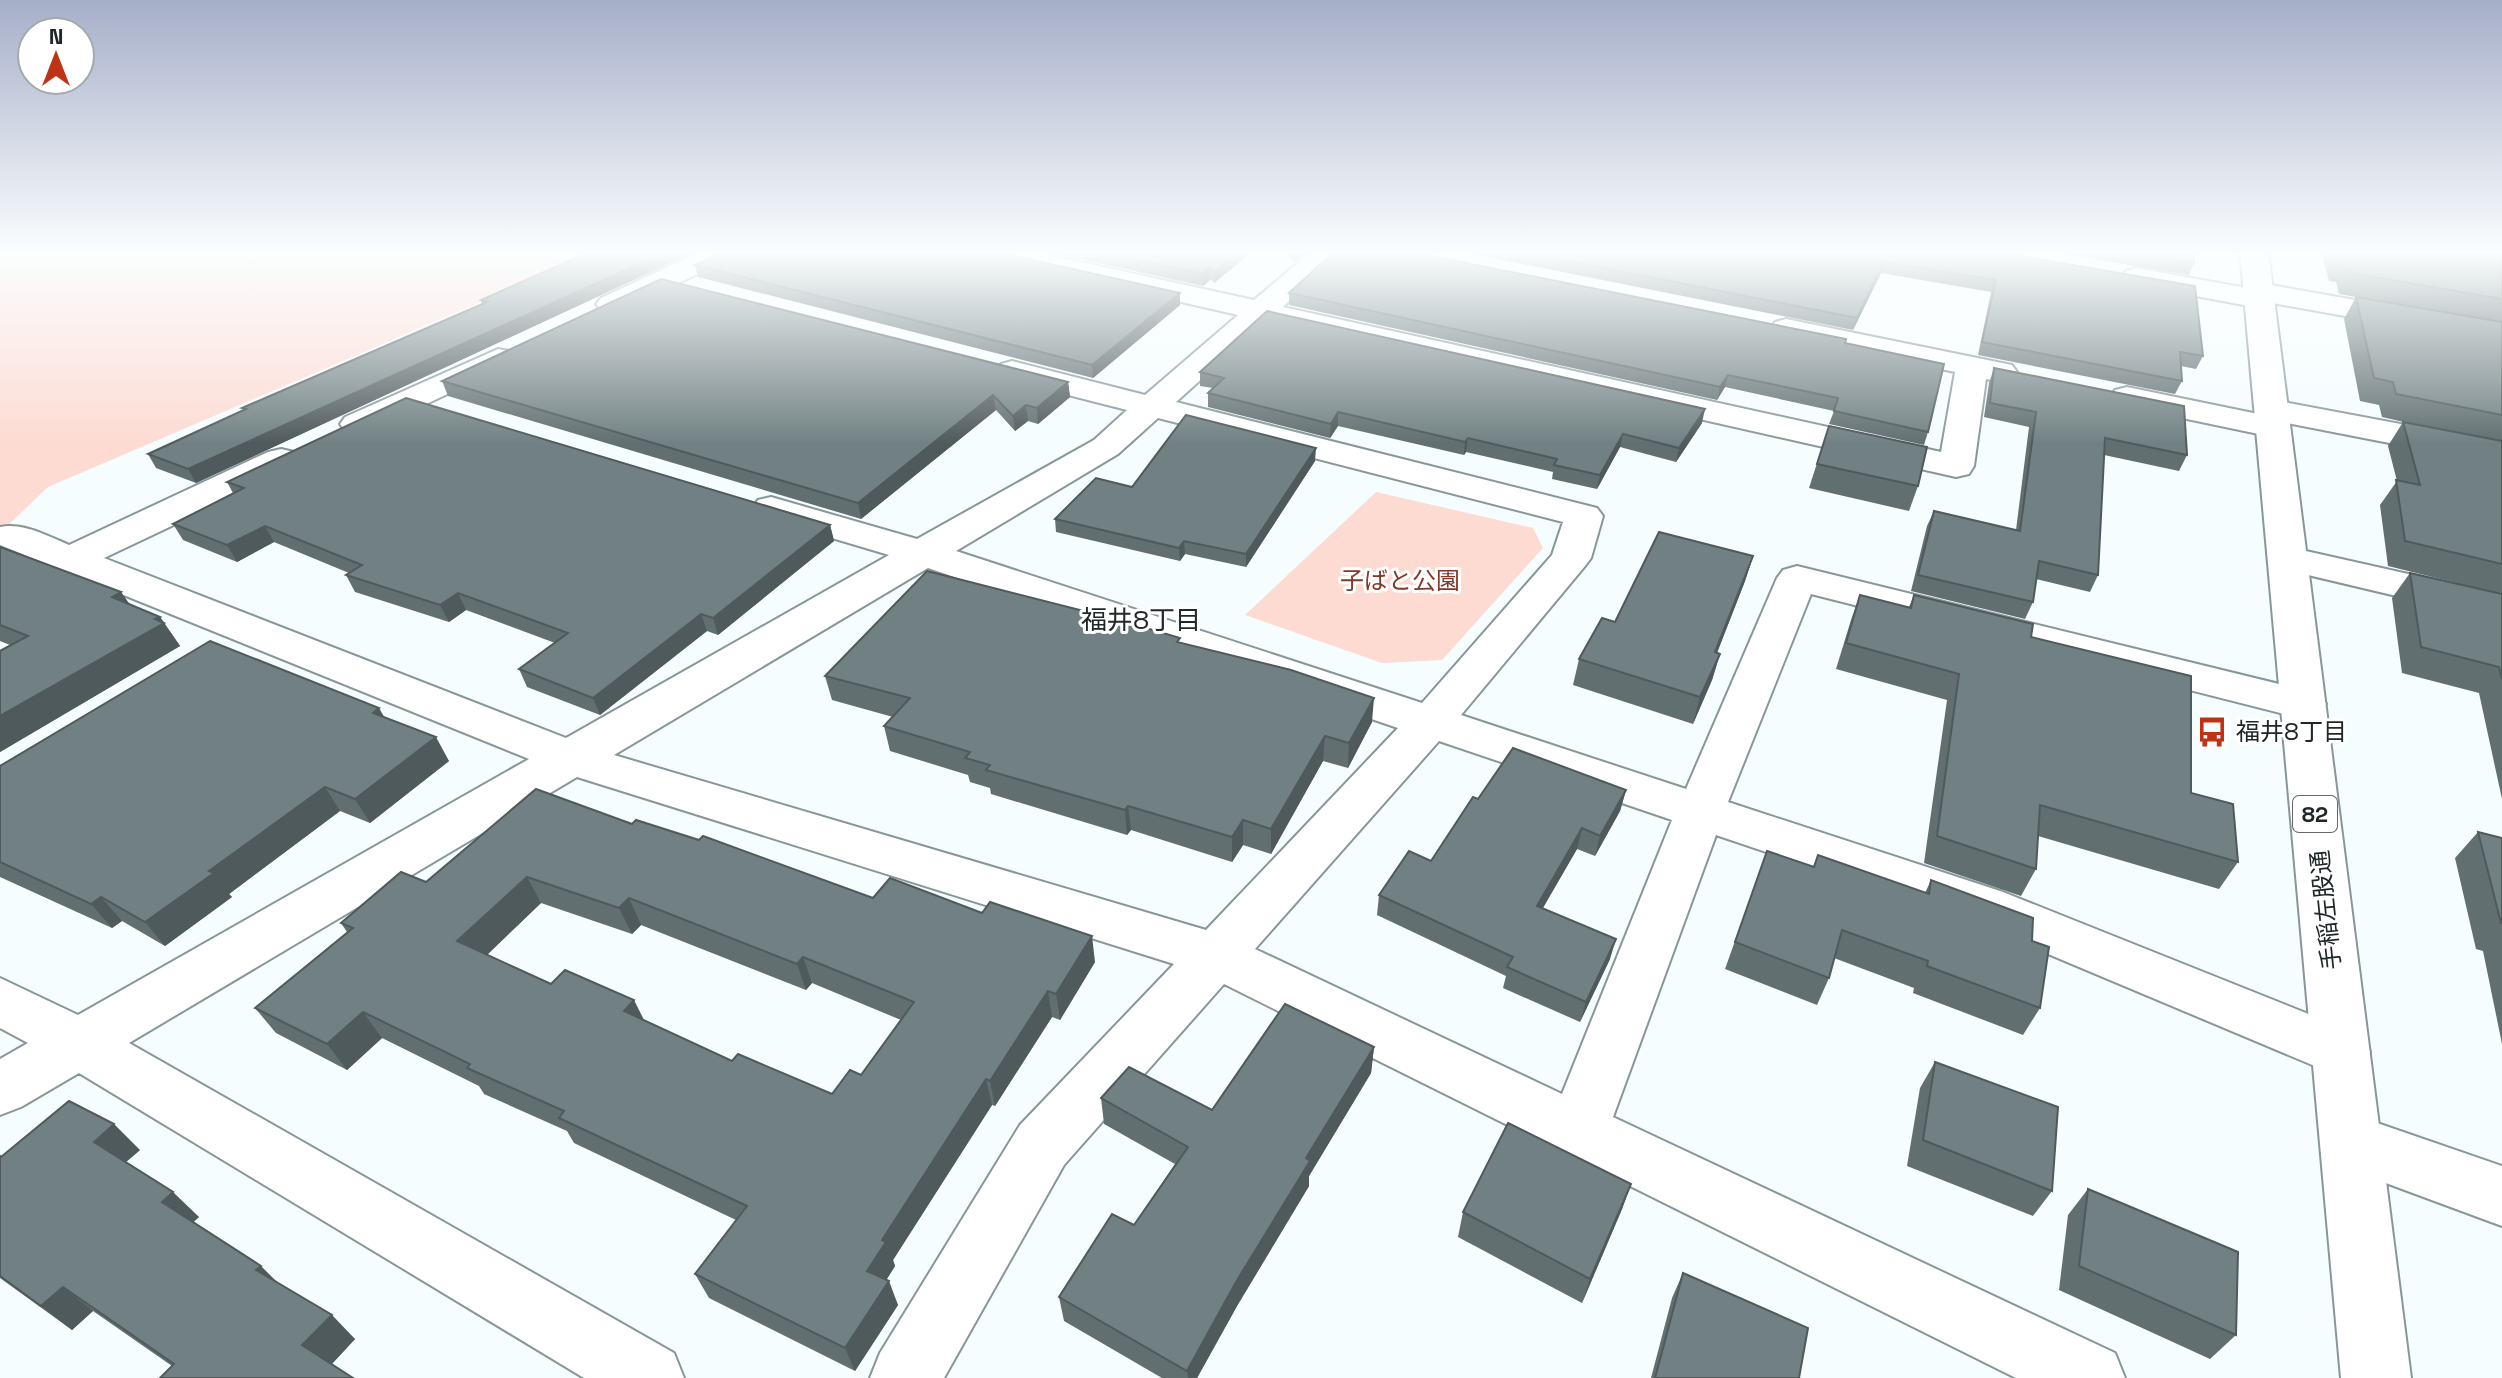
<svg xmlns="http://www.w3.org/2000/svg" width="2502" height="1378" font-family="'Space Grotesk','Noto Sans JP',sans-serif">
<rect width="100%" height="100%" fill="#f6fdfe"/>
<g fill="#fddbd3">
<polygon points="0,251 600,251 48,487 5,528 0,528"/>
<polygon points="1376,492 1533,528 1543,548 1442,660 1382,663 1245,615"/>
</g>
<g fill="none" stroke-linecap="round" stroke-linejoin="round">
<g stroke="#879799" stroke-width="4">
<g id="street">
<polygon points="702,251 738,251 734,257 621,310 611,313 601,310 596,304 601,298"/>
<path d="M979,251H1030L1254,300L1312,251H1342L1283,307L1941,452L1955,372L1775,334L1771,328L1775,322L1786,319L2012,365L2017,372L2012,379L2001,382L1986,379L1974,466L1969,474L1956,477L1266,321L1176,402L1597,508L1603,516L1591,558L1585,566L1461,715L1686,789L1777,578L1783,570L1797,566L2320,694L2326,704L2320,714L2304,719L1811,594L1728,802L2003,892L2361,1035L2370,1052L2361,1069L2341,1077L1967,920L1716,835L1613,1117L2115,1353L2125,1378H2016L1224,984L1064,1165L944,1378H870L880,1353L1020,1125L1174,964L577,777L129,1043L674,1353L684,1378H584L79,1073L21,1107L0,1115V1059L28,1043L0,1028V978L78,1015L529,759L0,545V527C23,522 48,536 69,545L268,452L281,449L294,452L299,460L294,468L104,558L566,738L889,555L758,516L752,508L758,500L771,497L917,539L1094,440L1127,410L1001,378L996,371L1001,364L1012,361L1145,395L1238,315L993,259L983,257ZM1158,418L1563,522L1552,555L1422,703L956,551L1118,454ZM928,568L1398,728L1206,930L614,755ZM1439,741L1672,820L1562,1094L1255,949Z"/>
<polygon points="2136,268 2247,288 2259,283 2502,326 2502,344 2272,303 2260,308 2126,283 2122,277 2126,271"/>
<polygon points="498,349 509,351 514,358 509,365 369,431 357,434 345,431 340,424 345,417"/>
<polygon points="2127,387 2258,414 2255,410 2260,403 2272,400 2502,443 2502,465 2287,423 2290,427 2285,434 2273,437 2115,404 2110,397 2115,390"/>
<polygon points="2288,547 2502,595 2502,621 2274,567 2268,559 2274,551"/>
<polygon points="2351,1114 2502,1166 2502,1226 2329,1162 2321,1142 2329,1122"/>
</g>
</g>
<g stroke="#879799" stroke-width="4">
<polygon id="primary" points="2240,251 2268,251 2411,1378 2341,1378"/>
</g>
<use href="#street" fill="#fff" fill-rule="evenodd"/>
<use href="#primary" fill="#fff" fill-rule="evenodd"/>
</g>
<g fill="#616f71" fill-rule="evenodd">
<polygon points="591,251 696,251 196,483 156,468 148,454 243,410 242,408 482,304 481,300"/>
<polygon points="1043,251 1253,251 1214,283 1211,279 1203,286"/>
<polygon points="1284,251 1308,251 1294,262"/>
<polygon points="1457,251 1992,251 2203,356 2196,369 2181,366 2182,381 2175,394 1978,355 1991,292 1881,273 1853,330"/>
<polygon points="2047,251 2194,251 2194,263 2189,275"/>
<polygon points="2321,251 2502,251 2502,799 2479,693 2402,673 2392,598 2410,573 2489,591 2388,566 2380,505 2397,481 2388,446 2403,422 2417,425 2382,417 2379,405 2360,401 2344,319 2356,297 2339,294 2336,282 2329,281"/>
<polygon points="695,265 1180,293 1180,305 1093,378 698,277"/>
<polygon points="1289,293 1845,343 1928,432 1924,445 1829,424 1834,411 1725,387 1717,400 1289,305"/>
<polygon points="1994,368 2187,455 2179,471 2104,455 2098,575 2090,592 2036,579 2033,602 2025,619 1911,591 1927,526 1934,511 2016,530 2029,427 1984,417 1989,383"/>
<polygon points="1200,372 1702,423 1676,462 1620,447 1597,489 1552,479 1553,472 1466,452 1464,455 1338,426 1330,438 1208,407 1208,393 1213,388 1200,386"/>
<polygon points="442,381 1068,382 1070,397 1038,424 1028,421 1015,431 996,410 861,519 448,396"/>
<polygon points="1829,426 1918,486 1909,511 1809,488"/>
<polygon points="1315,461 1246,567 1185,554 1180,561 1056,532 1055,519 1132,487"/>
<polygon points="227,482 830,525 834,541 718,635 707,631 600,715 527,687 519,669 555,643 466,610 449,622 355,592 346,575 349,573 274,542 237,562 183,540 173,524 233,493"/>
<polygon points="0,547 121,592 130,605 160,617 180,646 0,752 0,651 10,645 0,641"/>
<polygon points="1753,556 1745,581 1717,653 1720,654 1712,680 1693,724 1573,685 1579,659 1615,622"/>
<polygon points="1860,595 1909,607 1914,595 2031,637 2191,793 2238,862 2219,889 2038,836 2036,869 2021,896 1924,863 1947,700 1836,669 1851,620"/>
<polygon points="1180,642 1372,722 1348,768 1323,761 1271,854 1243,845 1232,862 1131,830 1127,835 991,794 990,788 970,782 968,775 890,751 884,726 893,717 832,700 825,676"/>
<polygon points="384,717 449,761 370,823 340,811 229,894 232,897 165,946 122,921 112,928 0,877 0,766"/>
<polygon points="1626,790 1620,811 1595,856 1577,849 1542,909 1610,959 1580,1022 1503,988 1506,976 1377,915 1379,895 1431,861 1478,799"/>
<path d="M632,824L873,898L1095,962L1060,1020L1052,1017L995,1106L992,1105L893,1260L895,1266L886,1280L898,1305L855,1371L709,1298L695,1274L736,1220L574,1143L567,1131L484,1094L479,1086L382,1038L347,1070L276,1033L255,1008L347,932L341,923L426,882ZM541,903L632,934L641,925L806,990L812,983L901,1020L861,1075L832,1094L732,1061L644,1020L551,984L487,955Z"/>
<polygon points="2478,832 2502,838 2502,1044 2483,951 2476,949 2455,858"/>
<polygon points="1767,851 1813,867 1818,855 1925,893 1931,880 2032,941 2040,1008 2023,1035 1913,993 1914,988 1834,958 1829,978 1817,1005 1725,969"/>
<polygon points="1374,1047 1371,1073 1309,1176 1309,1186 1237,1306 1197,1378 1162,1378 1064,1321 1059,1297 1134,1225 1175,1164 1104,1124 1101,1098 1212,1110"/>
<polygon points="1935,1062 2052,1191 2033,1216 1907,1166 1920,1088"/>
<polygon points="140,1150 126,1162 199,1217 193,1222 355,1339 332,1364 172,1366 93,1311 72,1330 0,1278 0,1156"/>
<polygon points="1631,1184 1622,1209 1582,1303 1458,1237 1463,1212"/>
<polygon points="2088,1189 2236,1335 2210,1359 2059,1290 2068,1215"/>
<polygon points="1683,1273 1799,1378 1651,1378 1672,1298"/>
</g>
<g fill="#4f5a5c">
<polygon points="667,251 696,251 196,483 188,469"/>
<polygon points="1239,251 1253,251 1214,283 1214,271"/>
<polygon points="1294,251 1308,251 1294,262"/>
<polygon points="1884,262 1881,273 1853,330 1857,318"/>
<polygon points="1210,267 1211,279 1203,286 1203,274"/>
<polygon points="1180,293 1180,305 1093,378 1092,365"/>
<polygon points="1728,375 1725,387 1717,400 1720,387"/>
<polygon points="1068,382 1070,397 1038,424 1037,408"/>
<polygon points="993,395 996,410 861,519 858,503"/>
<polygon points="1026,405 1028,421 1015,431 1013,416"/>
<polygon points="1705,409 1702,423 1676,462 1679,448"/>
<polygon points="1338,412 1338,426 1330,438 1331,424"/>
<polygon points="1623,434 1620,447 1597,489 1600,475"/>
<polygon points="1468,438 1466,452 1464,455 1465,442"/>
<polygon points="1316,448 1315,461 1246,567 1246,554"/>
<polygon points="830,525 834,541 718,635 713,618"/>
<polygon points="265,526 274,542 237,562 227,545"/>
<polygon points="1184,541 1185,554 1180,561 1179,548"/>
<polygon points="1753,556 1745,581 1707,678 1715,652"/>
<polygon points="121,592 137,615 112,597"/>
<polygon points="458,593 466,610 449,622 440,605"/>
<polygon points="701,614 707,631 600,715 593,698"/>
<polygon points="160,617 180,646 0,752 0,716"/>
<polygon points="1720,654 1712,680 1693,724 1700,697"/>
<polygon points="1374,698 1372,722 1348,768 1349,743"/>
<polygon points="379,708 393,732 373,713"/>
<polygon points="1325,736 1323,761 1271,854 1271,829"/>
<polygon points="436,737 449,761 370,823 355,799"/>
<polygon points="325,787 340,811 229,894 232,897 165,946 145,922 209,871"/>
<polygon points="1626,790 1620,811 1595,856 1600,836"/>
<polygon points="1128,806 1131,830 1127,835 1125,810"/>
<polygon points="1243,820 1243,845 1232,862 1232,837"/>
<polygon points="1582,828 1577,849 1532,927 1537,906"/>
<polygon points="527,877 541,903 473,968 457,941"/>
<polygon points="101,897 122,921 112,928 91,904"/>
<polygon points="629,898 641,925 632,934 619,908"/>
<polygon points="1092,936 1095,962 1060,1020 1056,994"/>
<polygon points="1616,939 1610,959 1580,1022 1586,1002"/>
<polygon points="803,957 812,983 806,990 797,964"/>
<polygon points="1048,991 1052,1017 995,1106 990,1081"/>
<polygon points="634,1000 647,1026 624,1011"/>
<polygon points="363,1012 382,1038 347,1070 327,1044"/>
<polygon points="1374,1047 1371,1073 1309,1176 1309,1186 1237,1306 1197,1378 1188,1378 1187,1371 1306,1158"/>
<polygon points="986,1079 992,1105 893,1260 895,1266 877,1295 867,1271 882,1240"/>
<polygon points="114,1124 140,1150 120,1167 94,1142"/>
<polygon points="1631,1184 1622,1209 1582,1303 1590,1279"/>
<polygon points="173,1192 199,1217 188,1227 162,1202"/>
<polygon points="261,1266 285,1290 256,1270"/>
<polygon points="889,1281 898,1305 855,1371 845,1348"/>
<polygon points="63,1287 93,1311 72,1330 41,1306"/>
<polygon points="332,1315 355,1339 327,1369 302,1345"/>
</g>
<g fill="#718183" stroke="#4f5a5c" stroke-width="2" fill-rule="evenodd">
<polygon points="591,251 667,251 188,469 148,454 246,409 242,408 487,302 481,300"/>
<polygon points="726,251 993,251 1180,293 1092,365 695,265"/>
<polygon points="1096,251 1239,251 1214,271 1210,267 1203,274"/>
<polygon points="1335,251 1406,251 1846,339 1845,343 1944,364 1928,432 1834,411 1838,398 1728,375 1720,387 1289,293"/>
<polygon points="1518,251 1992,251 2195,286 2203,356 2180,352 2182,381 1982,342 1996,280 1884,262 1857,318"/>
<polygon points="2121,251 2194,251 2194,263"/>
<polygon points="2338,251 2502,251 2502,299 2351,273 2348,260 2341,259"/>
<polygon points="661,279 1068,382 1037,408 1026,405 1013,416 993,395 858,503 442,381"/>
<polygon points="2356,297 2502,322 2502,415 2396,394 2393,382 2374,378"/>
<polygon points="1267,311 1705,409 1679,448 1623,434 1600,475 1554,465 1557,459 1468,438 1465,442 1338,412 1331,424 1208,393 1224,378 1200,372"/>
<polygon points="1994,368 2184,406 2187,455 2105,438 2098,575 2039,561 2033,602 1918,575 1934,511 2020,531 2036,412 1990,403"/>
<polygon points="406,398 830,525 713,618 701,614 593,698 519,669 568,633 458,593 440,605 346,575 362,565 265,526 227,545 173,524 244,488 227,482"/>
<polygon points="1186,415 1316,448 1246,554 1184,541 1179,548 1055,519 1096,478 1132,487"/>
<polygon points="2403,422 2502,441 2502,564 2405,541 2396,480 2420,485"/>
<polygon points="1829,426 1927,447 1918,486 1817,464"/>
<polygon points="1659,532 1753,556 1715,652 1720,654 1700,697 1579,659 1602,618 1615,622"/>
<polygon points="0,547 121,592 112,597 160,617 155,619 164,623 0,716 0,651 28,636 0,625"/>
<polygon points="927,571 1119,620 1180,638 1177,642 1291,670 1374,698 1349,743 1325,736 1271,829 1243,820 1232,837 1128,806 1125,810 986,770 990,765 965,758 970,752 884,726 910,698 825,676"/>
<polygon points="2410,573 2502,594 2502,679 2499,667 2421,647"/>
<polygon points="1860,595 1911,608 1914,595 2033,624 2031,637 2191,676 2191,793 2233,804 2238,862 2040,805 2036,869 1937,836 1959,674 1846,643"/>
<polygon points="210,641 379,708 373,713 436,737 355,799 325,787 209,871 214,873 145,922 101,897 91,904 0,862 0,766"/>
<polygon points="1513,748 1626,790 1600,836 1582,828 1537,906 1616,939 1586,1002 1507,967 1513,957 1379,895 1409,851 1431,861 1473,797 1478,799"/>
<path d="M536,789L632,824L636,820L699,840L703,836L873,898L890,878L982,913L990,902L1092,936L1056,994L1048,991L990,1081L986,1079L882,1240L886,1242L867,1271L889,1281L845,1348L695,1274L747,1206L559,1118L564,1111L467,1068L470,1064L363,1012L327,1044L255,1008L353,928L341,923L401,872L426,882ZM527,877L619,908L629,898L797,964L803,957L914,1002L861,1075L850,1070L832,1094L738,1054L732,1061L624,1011L634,1000L565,970L551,984L457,941Z"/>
<polygon points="2478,832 2502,838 2502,923 2501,923"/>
<polygon points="1767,851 1814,867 1818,855 1929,894 1931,880 2033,918 2032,941 2049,947 2040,1008 1927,966 1928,961 1842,930 1829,978 1735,942"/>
<polygon points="1285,1004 1374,1047 1306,1158 1310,1161 1236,1282 1187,1371 1059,1297 1112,1214 1134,1225 1188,1147 1101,1098 1129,1067 1212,1110"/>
<polygon points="1935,1062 2058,1107 2052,1191 1923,1140"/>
<polygon points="69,1101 114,1124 94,1142 173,1192 162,1202 261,1266 256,1270 332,1315 302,1345 353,1378 160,1378 174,1364 63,1287 41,1306 0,1276 0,1156 1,1157"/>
<polygon points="1508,1123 1631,1184 1590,1279 1463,1212"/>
<polygon points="2088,1189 2238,1252 2236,1335 2079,1266"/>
<polygon points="1683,1273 1808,1328 1799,1378 1655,1378"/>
</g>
<linearGradient id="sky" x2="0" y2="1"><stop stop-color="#a6afc9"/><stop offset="0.57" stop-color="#fbfeff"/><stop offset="1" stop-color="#fbfeff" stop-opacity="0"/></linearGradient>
<rect width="2502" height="444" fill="url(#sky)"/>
<defs>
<g id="bus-bare" transform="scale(2.4)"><path d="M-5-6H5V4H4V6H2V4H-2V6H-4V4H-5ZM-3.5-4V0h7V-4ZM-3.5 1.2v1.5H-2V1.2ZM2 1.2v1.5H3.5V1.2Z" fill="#be3315" stroke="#fff" stroke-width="2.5" paint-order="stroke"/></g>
</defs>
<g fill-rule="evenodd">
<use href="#bus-bare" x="2212" y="732"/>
</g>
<g text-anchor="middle" stroke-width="6" stroke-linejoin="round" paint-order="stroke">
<rect fill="#fff" stroke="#636868" stroke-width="2" x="2293" y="796" width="44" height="36" rx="6"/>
<g font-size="22" font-weight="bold" fill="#202728">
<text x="2315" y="822">82</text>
</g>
<g font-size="24" fill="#803929" stroke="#fff">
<text x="1400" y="589">子ばと公園</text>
</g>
<g font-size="24" fill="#202728" stroke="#fff" text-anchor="start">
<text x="2236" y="740">福井8丁目</text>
</g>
<g font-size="24" fill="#202728" stroke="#fff">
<text transform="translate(2326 910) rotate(-96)" y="8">手稲左股通</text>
</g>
<g font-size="26" fill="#202728" stroke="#fff">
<text x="1141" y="629">福井8丁目</text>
</g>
</g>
<g transform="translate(56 56)"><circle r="38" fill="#ffffff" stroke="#a6a9a9" stroke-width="2"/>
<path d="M0-6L14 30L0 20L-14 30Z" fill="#be3315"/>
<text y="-12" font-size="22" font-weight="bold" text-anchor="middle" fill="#202728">N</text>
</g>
</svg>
